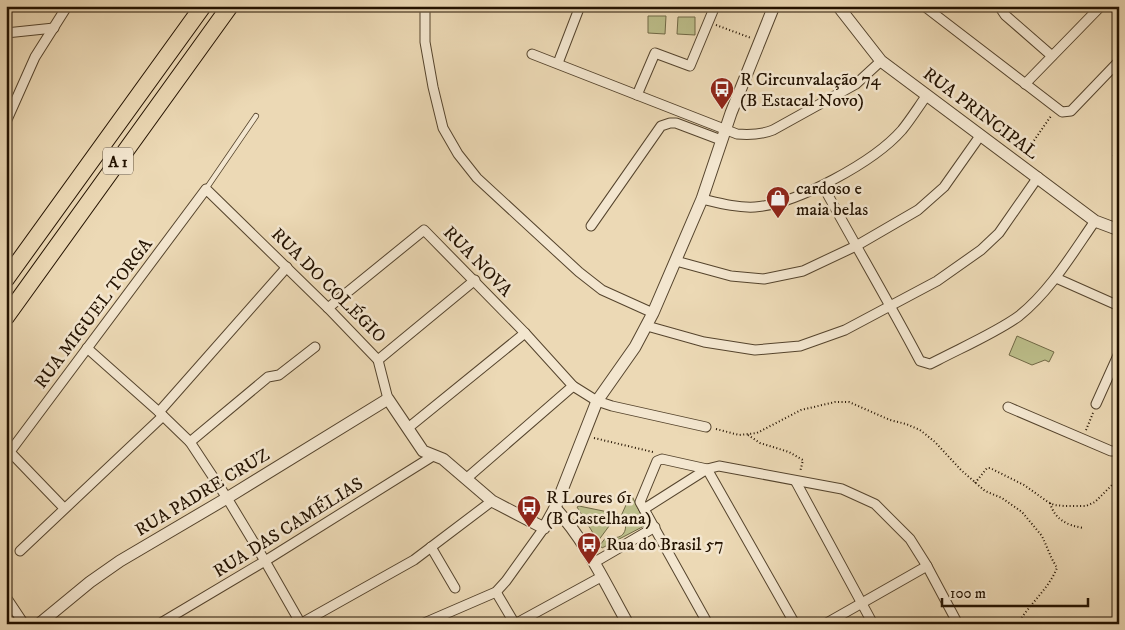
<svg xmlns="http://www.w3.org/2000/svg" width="1125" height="630" font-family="'IM FELL DW Pica',serif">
<rect width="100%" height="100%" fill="#ecd9b5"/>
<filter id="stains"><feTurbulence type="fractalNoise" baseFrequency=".004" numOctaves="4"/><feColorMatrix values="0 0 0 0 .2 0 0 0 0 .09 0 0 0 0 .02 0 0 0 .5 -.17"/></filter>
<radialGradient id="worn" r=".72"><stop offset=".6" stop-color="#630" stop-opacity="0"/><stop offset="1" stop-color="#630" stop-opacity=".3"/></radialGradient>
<g fill="#bcbe8a" stroke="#706845">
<polygon points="648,16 666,16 665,34 648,33"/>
<polygon points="678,17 695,17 695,35 677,34"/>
<polygon points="1017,336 1054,352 1049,362 1045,360 1032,365 1009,355"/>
<path d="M631,494L646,525L602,548L600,545L607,536C619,541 628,534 625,522L621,516Z"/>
<polygon points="579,506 618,514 598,541 577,507"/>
</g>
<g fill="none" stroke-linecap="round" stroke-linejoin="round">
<g stroke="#55442d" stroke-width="6">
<polyline id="service" points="206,189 256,116"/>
</g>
<g stroke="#55442d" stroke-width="11">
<g id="minor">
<polyline points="425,6 425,42 433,87 443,128 458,154 477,178 579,272 602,290 653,313"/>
<polyline points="924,6 1062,112 1071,111 1119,61"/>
<polyline points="999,6 1005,15 1052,56"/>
<polyline points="6,33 54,28"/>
<path d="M532,54L737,134C750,135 761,135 773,130L856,84L881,61"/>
<polyline points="558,63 580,6"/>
<polyline points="1025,84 1101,6"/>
<polyline points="637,95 655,53 690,66 715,6"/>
<polyline points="6,122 35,57 66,8 65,6"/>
<path d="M823,186C855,245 889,302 920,361L930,364L938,360C963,347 997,332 1019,316C1051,290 1072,254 1095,221"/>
<path d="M702,199C719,203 737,208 755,207C797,204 874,162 902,130C911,119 919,106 927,95"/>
<polyline points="591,226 661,126 670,123 676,123 721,140"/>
<polyline points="676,261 731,276 764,279 803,271 856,246 918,210 944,187 980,136"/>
<polyline points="1056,278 1119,306"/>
<polyline points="328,308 424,230 525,333 573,386 597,401 612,406 706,427"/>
<polyline points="647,326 704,342 755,350 800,346 845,330 937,281 981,250 999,233 1038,177"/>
<polyline points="87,348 159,412 190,442 227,498 265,561 301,624"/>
<polyline points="378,360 475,280"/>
<polyline points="1096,404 1119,353"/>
<polyline points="1008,407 1111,451 1119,451"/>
<polyline points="159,412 287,267"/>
<polyline points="408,428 525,333"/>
<polyline points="190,442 268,377 279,375 315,347"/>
<polyline points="10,452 64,508"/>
<polyline points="6,457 206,189 328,308 378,360 388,399"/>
<polyline points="467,478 573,386"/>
<polyline points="796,482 873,624"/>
<polyline points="644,509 707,469 795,624"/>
<polyline points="431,547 455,588"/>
<polyline points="20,551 163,416"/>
<polyline points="595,562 655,527"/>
<polyline points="496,592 515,624"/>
<polyline points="6,597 24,624"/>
<polyline points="159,624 265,561 433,456"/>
<polyline points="300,624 414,560 492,501"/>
<polyline points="422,624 496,592 506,581 544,528"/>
<polyline points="515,624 601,577"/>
<polyline points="708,624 640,502 657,461 662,459 707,469 719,466 842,489 875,504 910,539 927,566 958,624"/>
<polyline points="825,624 927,566"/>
</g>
</g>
<g stroke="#55442d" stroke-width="13">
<g id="tertiary">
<polyline points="838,6 881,61 1095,221 1119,230"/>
<path d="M555,508C586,541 606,585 628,624"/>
<polyline points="39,624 90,582 120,561 227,498 388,399 423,451 443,459 492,501 544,528 555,508 597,401 635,347 653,313 702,199 731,113 774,6"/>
</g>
</g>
<g stroke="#231200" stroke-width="18">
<g id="motorway">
<polyline points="6,279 203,6"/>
<polyline points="6,317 230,6"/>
</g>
</g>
<g stroke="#231200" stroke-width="2" stroke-dasharray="1 2.5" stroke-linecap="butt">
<polyline points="716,25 751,38"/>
<polyline points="1024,155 1051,116"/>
<polyline points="1113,155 1119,157"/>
<path d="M716,429L739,435L757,433L801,410L835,402H849L890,420L906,424L920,430L935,442L961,470L985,491L1002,498L1022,512L1042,536L1052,559L1057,568C1048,590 1029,604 1018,624"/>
<polyline points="1086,430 1093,413"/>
<polyline points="748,435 760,443 789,452 803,460 800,472"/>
<polyline points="594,438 653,452"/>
<polyline points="975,483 987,468 990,468 1024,485 1048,502 1054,505 1064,506 1086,506 1095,502 1119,478"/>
<path d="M1050,503C1055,520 1067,525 1083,528"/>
</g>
<use href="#service" stroke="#f3e6cf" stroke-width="4.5"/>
<use href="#minor" stroke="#f3e6cf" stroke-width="9"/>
<use href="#tertiary" stroke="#f3e6cf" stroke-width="11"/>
<use href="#motorway" stroke="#ecd9b5" stroke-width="16"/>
</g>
<defs>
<g id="bus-pin" transform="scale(1.25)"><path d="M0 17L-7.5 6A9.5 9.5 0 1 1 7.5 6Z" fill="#8f2418" stroke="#f3e6cf"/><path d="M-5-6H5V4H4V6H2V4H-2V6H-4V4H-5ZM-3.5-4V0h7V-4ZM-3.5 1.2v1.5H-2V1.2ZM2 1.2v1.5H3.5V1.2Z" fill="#fff"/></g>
<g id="shop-pin" transform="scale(1.25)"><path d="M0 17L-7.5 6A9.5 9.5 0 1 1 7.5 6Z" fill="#8f2418" stroke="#f3e6cf"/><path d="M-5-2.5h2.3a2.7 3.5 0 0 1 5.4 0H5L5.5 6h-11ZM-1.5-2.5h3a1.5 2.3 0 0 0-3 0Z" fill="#fff"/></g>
</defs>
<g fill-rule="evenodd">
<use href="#bus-pin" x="722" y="89"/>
<use href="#shop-pin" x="778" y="198"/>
<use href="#bus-pin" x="529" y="507"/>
<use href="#bus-pin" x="589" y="544"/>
</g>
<g text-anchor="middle" stroke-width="5" stroke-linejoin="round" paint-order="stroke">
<rect fill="#f3e6cf" stroke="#61523e" stroke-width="1" x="103" y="147.5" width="30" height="27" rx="4"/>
<g font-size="16" font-weight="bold" fill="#231200">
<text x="118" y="167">A 1</text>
</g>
<g font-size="18" fill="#231200" stroke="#f3e6cf" text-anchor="start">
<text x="740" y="85">R Circunvalação 74<tspan x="740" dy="21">(B Estacal Novo)</tspan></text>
<text x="796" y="194">cardoso e<tspan x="796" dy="21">maia belas</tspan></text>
<text x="546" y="503">R Loures 61<tspan x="546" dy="21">(B Castelhana)</tspan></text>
<text x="606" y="550">Rua do Brasil 57</text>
</g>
<g font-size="18" fill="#231200" stroke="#f3e6cf">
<text transform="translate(981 113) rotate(37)" y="6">RUA PRINCIPAL</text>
<text transform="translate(478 261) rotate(46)" y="6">RUA NOVA</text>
<text transform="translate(329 285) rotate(45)" y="6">RUA DO COLÉGIO</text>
<text transform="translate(93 313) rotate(-53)" y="6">RUA MIGUEL TORGA</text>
<text transform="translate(202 492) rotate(-31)" y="6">RUA PADRE CRUZ</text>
<text transform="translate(288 527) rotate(-32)" y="6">RUA DAS CAMÉLIAS</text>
</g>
</g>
<rect width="1125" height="630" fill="none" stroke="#ecd9b5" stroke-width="25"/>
<rect x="8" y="8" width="1110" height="615" fill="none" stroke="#231200" stroke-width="2.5"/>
<rect x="12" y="12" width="1100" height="605" fill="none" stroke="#231200"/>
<path d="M942 598v8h146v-8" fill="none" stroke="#231200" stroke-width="2.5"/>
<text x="950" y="598" font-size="15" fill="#231200" stroke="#f3e6cf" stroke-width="4" paint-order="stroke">100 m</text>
<rect width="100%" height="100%" filter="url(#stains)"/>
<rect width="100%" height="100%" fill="url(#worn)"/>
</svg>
